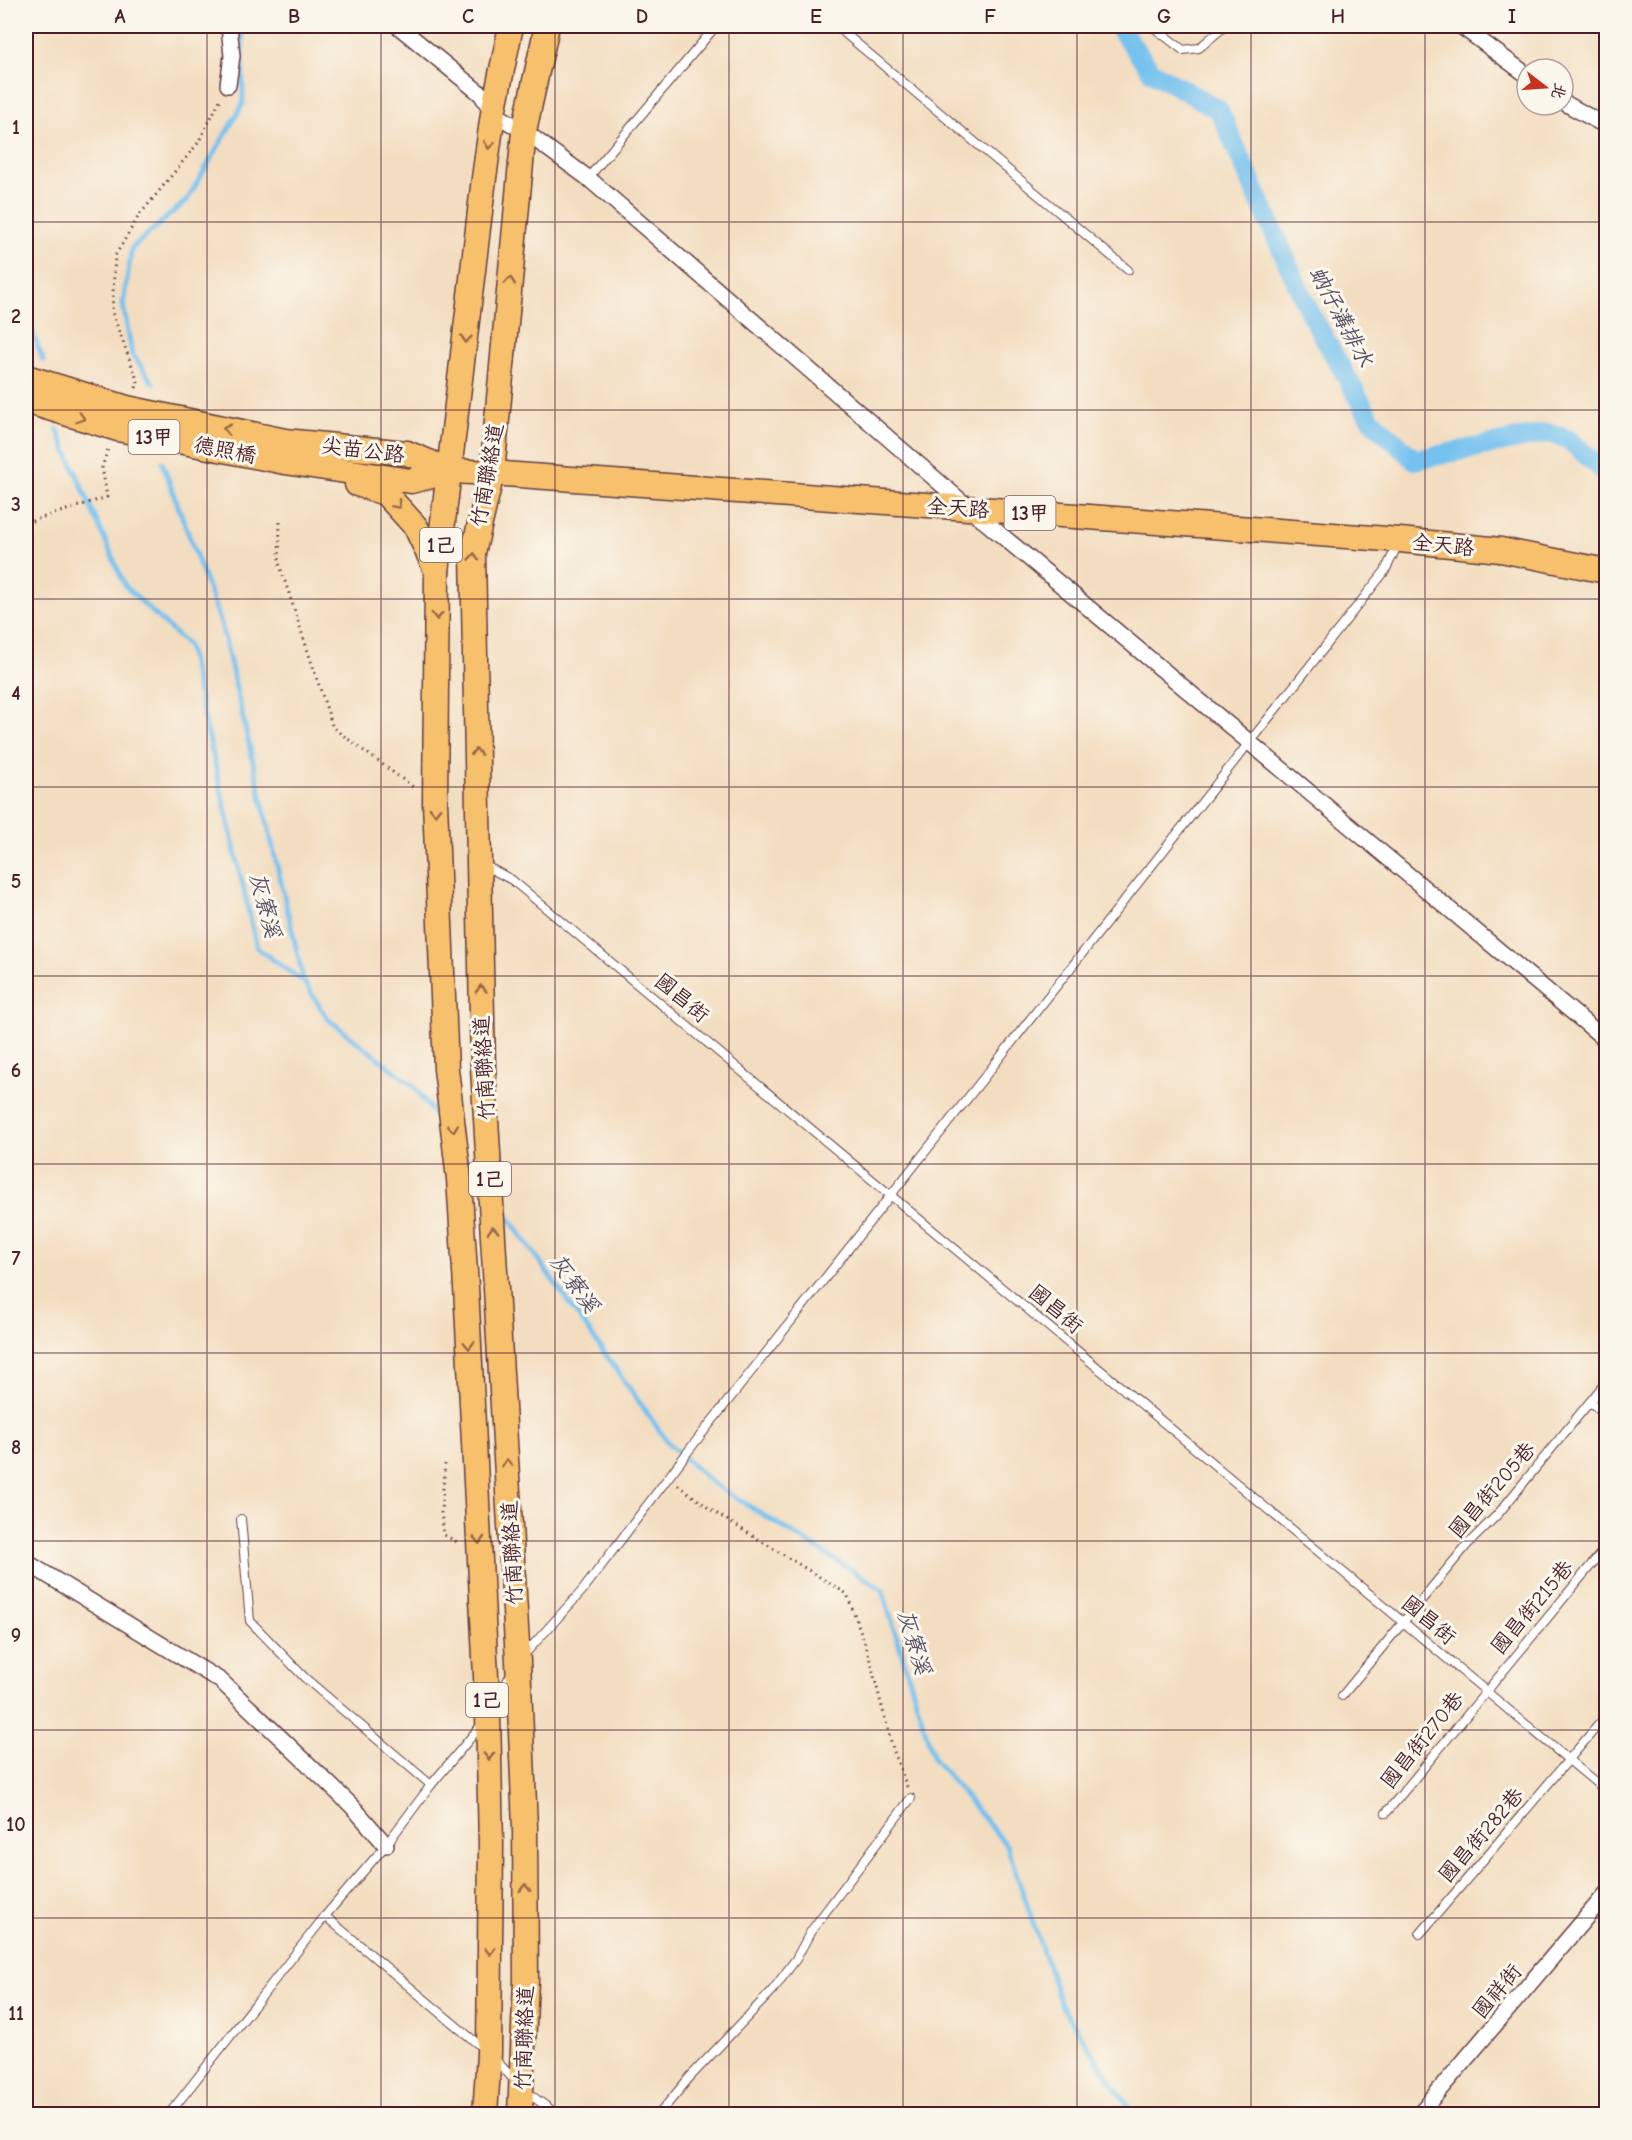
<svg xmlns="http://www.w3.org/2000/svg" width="1632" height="2140" font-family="'Comic Neue','LXGW WenKai TC',sans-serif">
<rect width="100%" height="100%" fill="#fbf7ec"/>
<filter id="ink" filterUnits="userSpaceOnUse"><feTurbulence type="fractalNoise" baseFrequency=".0167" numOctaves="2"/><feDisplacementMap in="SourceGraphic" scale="12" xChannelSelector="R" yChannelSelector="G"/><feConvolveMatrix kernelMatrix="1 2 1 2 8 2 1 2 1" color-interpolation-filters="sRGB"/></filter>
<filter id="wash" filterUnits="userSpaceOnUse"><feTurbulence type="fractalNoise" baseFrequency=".008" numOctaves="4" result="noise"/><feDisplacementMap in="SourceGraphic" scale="24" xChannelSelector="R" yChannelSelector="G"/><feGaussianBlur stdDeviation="1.35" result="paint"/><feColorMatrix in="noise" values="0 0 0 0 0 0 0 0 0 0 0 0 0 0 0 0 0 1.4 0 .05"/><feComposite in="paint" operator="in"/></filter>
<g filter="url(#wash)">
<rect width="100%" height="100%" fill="#f3ddc0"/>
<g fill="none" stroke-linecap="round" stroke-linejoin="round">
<g stroke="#75c1ef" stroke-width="5">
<polyline points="26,314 43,360"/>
<polyline points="153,383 132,354 123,304 132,248 187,200 243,104 242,26"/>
<polyline points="57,429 125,586 188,646 257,948 304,982 328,1019 414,1086 443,1127"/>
<polyline points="162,462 221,623 304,982"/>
<polyline points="466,1158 481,1180"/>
<polyline points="501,1207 669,1444 712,1483 882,1589 934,1759 1007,1846 1061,2005 1133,2114"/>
</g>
<polyline stroke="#75c1ef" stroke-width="20" points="1118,26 1152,72 1219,110 1310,313 1371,420 1415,460 1547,433 1568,439 1606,473"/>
</g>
</g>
<g filter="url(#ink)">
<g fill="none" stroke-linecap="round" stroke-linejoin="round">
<g stroke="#633c41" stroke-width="10">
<g id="lane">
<polyline points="836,26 1128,270"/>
<polyline points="1152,26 1183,50 1199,48 1225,26"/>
<polyline points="588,178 716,26"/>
<polyline points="484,865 512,880 1606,1791"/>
<polyline points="1590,1402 1606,1415"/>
<polyline points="241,1519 250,1621 305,1678 431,1785"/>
<polyline points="523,1656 582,1591 693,1445 1385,571 1398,544"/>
<polyline points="1342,1696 1467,1545 1498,1514 1606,1382"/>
<polyline points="495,1703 511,1674"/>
<polyline points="1386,1813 1606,1547"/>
<polyline points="325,1916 485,2050"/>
<polyline points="1420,1934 1606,1716"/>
<polyline points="494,2058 516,2082"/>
<polyline points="525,2091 557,2114"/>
<polyline points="169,2114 325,1916 386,1845 431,1785 483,1723"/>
<polyline points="659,2114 689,2078 772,1991 796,1959 811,1931 911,1798"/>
</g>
</g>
<g stroke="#633c41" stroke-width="18">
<g id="street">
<polyline points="398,26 481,94 493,113 524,131 588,178 970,509 1606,1040"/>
<polyline points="1461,26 1527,75"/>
<polyline points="228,85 232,56 229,26"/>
<polyline points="1563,102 1606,126"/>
<polyline points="26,1562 221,1681 352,1806 386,1845"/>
<polyline points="1419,2114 1606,1894"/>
</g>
</g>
<g stroke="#633c41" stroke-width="27">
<g id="primary">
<polyline points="285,441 407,453 451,471"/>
<polyline points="285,462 411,481 451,471 492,473 1400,540 1501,550 1606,571"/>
<polyline points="357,484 385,493 416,527 437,572"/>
<polyline points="485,2114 489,2054 491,1844 488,1716 466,1287 459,1179 446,1069 435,802 437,572 484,178 493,113 511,26"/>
<polyline points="520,2114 526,1980 525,1827 518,1661 483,1068 473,553 492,473 524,131 547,26"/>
</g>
</g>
<g stroke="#633c41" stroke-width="3" stroke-dasharray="1.5 4.5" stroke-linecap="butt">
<polyline points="136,388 138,382 112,312 115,256 138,217 198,143 220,100"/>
<polyline points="280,522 279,563 333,728 413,787"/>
<polyline points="26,523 107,497 102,467 108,449"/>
<polyline points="445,1464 441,1513 444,1535 459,1543"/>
<polyline points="678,1485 714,1512 847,1594 867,1649 893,1749 907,1787"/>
</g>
<use href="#lane" stroke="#fff" stroke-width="8"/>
<use href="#street" stroke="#fff" stroke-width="15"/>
<use href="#primary" stroke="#f7c06c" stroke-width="24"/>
<g stroke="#633c41" stroke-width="27" stroke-linecap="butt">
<g id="primary-bridge">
<polyline points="26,377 127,408 285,441"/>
<polyline points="26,401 118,429 285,462"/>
</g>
</g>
<use href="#primary-bridge" stroke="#f7c06c" stroke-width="24"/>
</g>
<defs><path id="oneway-chevron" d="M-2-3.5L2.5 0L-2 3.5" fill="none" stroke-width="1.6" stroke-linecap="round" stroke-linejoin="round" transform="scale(1.5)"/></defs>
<g stroke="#986748">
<use href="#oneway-chevron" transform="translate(489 145) rotate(98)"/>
<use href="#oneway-chevron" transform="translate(510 281) rotate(-85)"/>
<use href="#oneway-chevron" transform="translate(466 339) rotate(96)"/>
<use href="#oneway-chevron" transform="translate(81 418) rotate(17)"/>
<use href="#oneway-chevron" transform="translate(227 429) rotate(-168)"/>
<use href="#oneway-chevron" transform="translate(397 505) rotate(49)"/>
<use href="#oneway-chevron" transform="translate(474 557) rotate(-86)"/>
<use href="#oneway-chevron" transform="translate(437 616) rotate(91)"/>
<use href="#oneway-chevron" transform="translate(476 752) rotate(-91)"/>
<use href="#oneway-chevron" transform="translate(435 811) rotate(90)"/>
<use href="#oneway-chevron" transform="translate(481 989) rotate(-92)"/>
<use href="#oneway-chevron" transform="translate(453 1128) rotate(84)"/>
<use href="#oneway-chevron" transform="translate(493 1230) rotate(-94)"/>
<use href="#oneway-chevron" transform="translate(469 1345) rotate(87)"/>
<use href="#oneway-chevron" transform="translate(507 1463) rotate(-93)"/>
<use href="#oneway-chevron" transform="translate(479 1540) rotate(87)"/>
<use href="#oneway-chevron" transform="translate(489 1756) rotate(88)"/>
<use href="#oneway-chevron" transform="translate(525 1888) rotate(-91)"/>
<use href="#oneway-chevron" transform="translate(490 1951) rotate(90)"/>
</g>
</g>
<path fill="none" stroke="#4a1f2b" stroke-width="1.5" stroke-opacity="0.55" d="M207,26V2114M381,26V2114M555,26V2114M729,26V2114M903,26V2114M1077,26V2114M1251,26V2114M1425,26V2114M26,222H1606M26,410H1606M26,599H1606M26,787H1606M26,976H1606M26,1164H1606M26,1353H1606M26,1541H1606M26,1730H1606M26,1918H1606"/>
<g text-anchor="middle" stroke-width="6" stroke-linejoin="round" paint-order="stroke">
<g fill="#fbf7ec" stroke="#7f6065" stroke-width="1.5">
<rect x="128.5" y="420" width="51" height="34" rx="4.5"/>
<rect x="1004.5" y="496" width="51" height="34" rx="4.5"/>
<rect x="420" y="528" width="42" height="34" rx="4.5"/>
<rect x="469" y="1162" width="42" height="34" rx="4.5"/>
<rect x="466" y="1683" width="42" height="34" rx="4.5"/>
</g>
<g font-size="20" font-weight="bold" fill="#4a1f2b">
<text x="154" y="444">13甲</text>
<text x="1030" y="520">13甲</text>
<text x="441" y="552">1己</text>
<text x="490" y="1186">1己</text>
<text x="487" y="1707">1己</text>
</g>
<g font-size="21" fill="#4a1f2b" stroke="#fbf7ec">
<text transform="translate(225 450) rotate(11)" y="7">德照橋</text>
<text transform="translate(363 450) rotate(7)" y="7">尖苗公路</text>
<text transform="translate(487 475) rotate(-80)" y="7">竹南聯絡道</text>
<text transform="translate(958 508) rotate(4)" y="7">全天路</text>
<text transform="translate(1443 545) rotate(6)" y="7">全天路</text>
<text transform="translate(682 998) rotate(40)" y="7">國昌街</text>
<text transform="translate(484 1068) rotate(-93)" y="7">竹南聯絡道</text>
<text transform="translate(1056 1309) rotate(40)" y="7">國昌街</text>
<text transform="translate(1492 1490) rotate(-49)" y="7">國昌街205巷</text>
<text transform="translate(512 1553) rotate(-93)" y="7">竹南聯絡道</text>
<text transform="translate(1532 1607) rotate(-50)" y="7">國昌街215巷</text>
<text transform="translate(1429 1620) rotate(40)" y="7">國昌街</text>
<text transform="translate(1422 1740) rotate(-51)" y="7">國昌街270巷</text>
<text transform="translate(1481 1835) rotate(-49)" y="7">國昌街282巷</text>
<text transform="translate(1497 1991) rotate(-50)" y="7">國祥街</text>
<text transform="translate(524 2038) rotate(-88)" y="7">竹南聯絡道</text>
</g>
<g font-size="22" font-style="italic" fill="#575066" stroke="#fbf7ec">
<text transform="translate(1342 316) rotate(62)" y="8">蚋仔溝排水</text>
<text transform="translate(266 905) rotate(75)" y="8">灰寮溪</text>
<text transform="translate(575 1283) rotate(54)" y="8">灰寮溪</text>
<text transform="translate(915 1642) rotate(73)" y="8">灰寮溪</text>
</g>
</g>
<rect width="1632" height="2140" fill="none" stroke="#fbf7ec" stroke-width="66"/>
<g transform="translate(1545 87) rotate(107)"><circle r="28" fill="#fbf7ec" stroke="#b4a19f" stroke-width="1.5"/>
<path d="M0-4.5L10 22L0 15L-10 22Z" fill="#c8321e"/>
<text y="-9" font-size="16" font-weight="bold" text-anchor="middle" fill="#4a1f2b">北</text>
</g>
<rect x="33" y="33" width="1566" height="2074" fill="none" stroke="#4a1f2b" stroke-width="2"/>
<g font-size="20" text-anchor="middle" font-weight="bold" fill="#4a1f2b">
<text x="120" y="23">A</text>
<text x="294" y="23">B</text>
<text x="468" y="23">C</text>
<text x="642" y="23">D</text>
<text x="816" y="23">E</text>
<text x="990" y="23">F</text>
<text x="1164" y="23">G</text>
<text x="1338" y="23">H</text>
<text x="1512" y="23">I</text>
<text x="16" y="134">1</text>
<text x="16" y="323">2</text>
<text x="16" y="511">3</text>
<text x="16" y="700">4</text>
<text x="16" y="888">5</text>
<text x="16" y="1077">6</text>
<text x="16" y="1265">7</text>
<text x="16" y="1454">8</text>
<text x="16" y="1642">9</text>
<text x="16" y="1831">10</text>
<text x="16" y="2020">11</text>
</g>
</svg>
